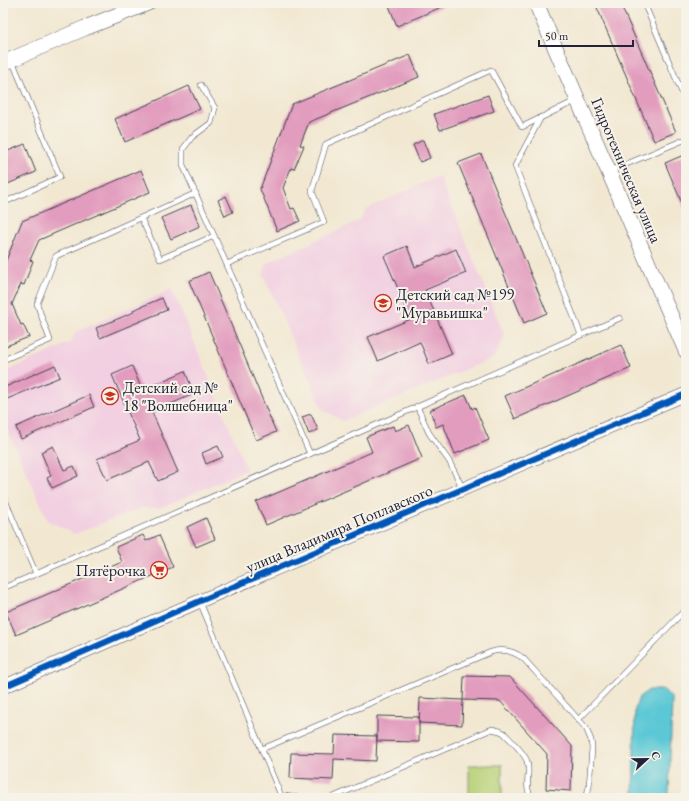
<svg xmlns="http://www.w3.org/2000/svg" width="689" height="801" font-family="'EB Garamond',serif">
<rect width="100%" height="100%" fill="#f7f3e8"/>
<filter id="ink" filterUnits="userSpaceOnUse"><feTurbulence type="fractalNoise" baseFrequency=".025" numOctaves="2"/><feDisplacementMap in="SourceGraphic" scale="8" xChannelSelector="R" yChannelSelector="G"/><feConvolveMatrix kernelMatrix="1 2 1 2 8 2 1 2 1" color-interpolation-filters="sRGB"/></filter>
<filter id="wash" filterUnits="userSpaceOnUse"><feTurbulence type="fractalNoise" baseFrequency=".012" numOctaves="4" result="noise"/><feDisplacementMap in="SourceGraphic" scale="16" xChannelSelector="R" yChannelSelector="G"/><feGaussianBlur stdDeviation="0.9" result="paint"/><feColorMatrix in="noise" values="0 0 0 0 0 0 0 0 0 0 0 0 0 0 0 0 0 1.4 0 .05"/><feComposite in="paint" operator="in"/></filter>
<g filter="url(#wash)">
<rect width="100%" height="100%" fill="#f2e8d2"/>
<g fill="#f2cfe1">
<polygon points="439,176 503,331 504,338 493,358 343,421 322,409 263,274 267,263 360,220 366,209"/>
<polygon points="172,289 247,470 160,508 141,508 75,534 48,521 3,420 3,373 71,342 75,332"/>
</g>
<rect fill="#b8d176" stroke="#6d7a58" x="469" y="765" width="33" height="33"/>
<polygon fill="#5cc8d5" stroke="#3f7588" points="649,690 664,690 672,699 669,798 633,798 635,709 639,697"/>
<g id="blocks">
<g fill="#e29cbe">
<polygon points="388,3 451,3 397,26"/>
<polygon points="595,3 620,3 676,132 654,141"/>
<polygon points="410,55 419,77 309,122 300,145 304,146 294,169 291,168 283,188 291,209 294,208 300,221 277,231 260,189 292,104"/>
<polygon points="189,86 200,109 125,142 115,119"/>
<polygon points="488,95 494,111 440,130 434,114"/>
<polygon points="423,140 430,158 420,162 413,145"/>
<polygon points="25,144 36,172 3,186 3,153"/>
<polygon points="481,154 547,313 524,323 458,163"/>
<polygon points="686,154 686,213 665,163"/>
<polygon points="141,170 150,192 39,240 30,260 33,261 24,285 21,284 12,304 21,325 23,324 29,337 6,346 3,340 3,268 22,221"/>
<polygon points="226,196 233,212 225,216 218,200"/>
<polygon points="191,205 200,226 171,239 161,218"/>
<polygon points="407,246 415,267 456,249 466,273 425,290 452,354 429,364 420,342 378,361 368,337 411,319 384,256"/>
<polygon points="209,272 276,432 256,440 189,281"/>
<polygon points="162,298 167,310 100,338 96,328 134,312 133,310"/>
<polygon points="621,345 631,368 515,419 505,396"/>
<polygon points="55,365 60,377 7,399 3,391 3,388"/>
<polygon points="132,366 142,390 185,371 194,394 152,412 178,472 158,481 149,462 107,480 97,459 140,440 112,375"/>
<polygon points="89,395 94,407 21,439 16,427"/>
<polygon points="466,395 472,409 475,407 489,440 455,454 443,424 436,427 430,410"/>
<polygon points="311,414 318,430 309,434 302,417"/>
<polygon points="409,425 422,458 266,525 256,502 372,452 366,437 393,426 395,431"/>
<polygon points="53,446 64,470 74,466 78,476 52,488 47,478 51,476 41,452"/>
<polygon points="218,446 223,457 206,464 202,453"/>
<polygon points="206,518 215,539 196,547 187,527"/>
<polygon points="143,535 146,541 159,535 173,567 16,635 6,612 122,562 116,547"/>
<polygon points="464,676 510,677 572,746 571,791 546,789 547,754 500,701 463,700"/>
<polygon points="420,698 463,700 462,725 419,723"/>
<polygon points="377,716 419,717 419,742 377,741"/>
<polygon points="335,735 377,736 376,761 334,759 333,780 290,778 291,753 334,754"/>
</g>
</g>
</g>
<g filter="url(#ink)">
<use href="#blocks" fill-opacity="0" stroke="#414052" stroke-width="1"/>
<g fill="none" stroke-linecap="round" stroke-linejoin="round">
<g stroke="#414052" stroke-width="6">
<g id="service">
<polyline points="644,3 686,102"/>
<polyline points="201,85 215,108 211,123 192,137 183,149 183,165 310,454"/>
<polyline points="541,117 515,166 581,335"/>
<polyline points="610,171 686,139"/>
<polyline points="3,203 60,177 12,60"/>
<polyline points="141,218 160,259 214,236"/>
<polyline points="227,264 324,222 312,191 326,144 491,70 522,127 577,100"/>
<polyline points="3,360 50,340 37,304 56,256 196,193"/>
<polyline points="417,406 429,433 449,461 463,489"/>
<polyline points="3,495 36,574 3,588"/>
<polyline points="36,574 620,318"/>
<polyline points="200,602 282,798"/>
<polyline points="578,720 686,609"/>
<path d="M262,749L491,652C503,648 513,651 523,658L586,728L591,740L592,748L589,787L586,798"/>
<polyline points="282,796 302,798"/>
<path d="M331,798L492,729L500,731L504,733C511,741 523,751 527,761C531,773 523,788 532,798"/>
</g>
</g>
<g stroke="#414052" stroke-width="14">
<polyline id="tertiary" points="3,687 200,601 686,394"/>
</g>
<g stroke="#414052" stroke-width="16">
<g id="secondary">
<polyline points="536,3 686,351"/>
<polyline points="3,63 85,28 148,3"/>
</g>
</g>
<use href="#service" stroke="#fff" stroke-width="5"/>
<use href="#tertiary" stroke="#fff" stroke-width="13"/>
<use href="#secondary" stroke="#fff" stroke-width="15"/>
<g stroke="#f7f3e8" stroke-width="8">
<polyline id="cycleway" points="3,687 200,601 686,394"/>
</g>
<use href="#cycleway" stroke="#0057b8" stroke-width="6"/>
</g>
</g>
<defs>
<g id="school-ring" transform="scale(0.9)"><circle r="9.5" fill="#f7f3e8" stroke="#c8321e" stroke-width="1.5"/><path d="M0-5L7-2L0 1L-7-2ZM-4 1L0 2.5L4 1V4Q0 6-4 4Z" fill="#c8321e"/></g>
<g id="supermarket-ring" transform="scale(0.9)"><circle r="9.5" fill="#f7f3e8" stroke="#c8321e" stroke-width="1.5"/><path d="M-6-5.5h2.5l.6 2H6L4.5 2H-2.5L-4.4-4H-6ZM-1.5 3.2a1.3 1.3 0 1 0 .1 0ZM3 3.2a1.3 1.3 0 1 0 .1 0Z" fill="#c8321e"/></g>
</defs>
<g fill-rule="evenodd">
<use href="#school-ring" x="383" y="303"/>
<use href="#school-ring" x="110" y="396"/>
<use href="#supermarket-ring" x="159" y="570"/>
</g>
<g text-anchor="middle" stroke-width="4" stroke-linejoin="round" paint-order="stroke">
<g font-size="16" fill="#22223b" stroke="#f7f3e8">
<text transform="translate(627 170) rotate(67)" y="6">Гидротехническая улица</text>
<text transform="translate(339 528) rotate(-23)" y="6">улица Владимира Поплавского</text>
</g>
<g font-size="16" fill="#22223b" stroke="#f7f3e8" text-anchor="start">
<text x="396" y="300">Детский сад №199<tspan x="396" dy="18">"Муравьишка"</tspan></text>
<text x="123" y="393">Детский сад №<tspan x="123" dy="18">18 "Волшебница"</tspan></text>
<text x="146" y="576" text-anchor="end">Пятёрочка</text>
</g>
</g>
<rect width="689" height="801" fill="none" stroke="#f7f3e8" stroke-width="16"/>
<g transform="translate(647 759) rotate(68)" stroke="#f7f3e8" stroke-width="3" paint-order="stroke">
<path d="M0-3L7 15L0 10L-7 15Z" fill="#22223b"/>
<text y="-6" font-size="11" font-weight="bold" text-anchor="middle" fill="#22223b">С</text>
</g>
<path d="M539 40v6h94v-6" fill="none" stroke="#22223b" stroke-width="2"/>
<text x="545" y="40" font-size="12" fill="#22223b" stroke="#f7f3e8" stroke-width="3" paint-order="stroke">50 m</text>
</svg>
